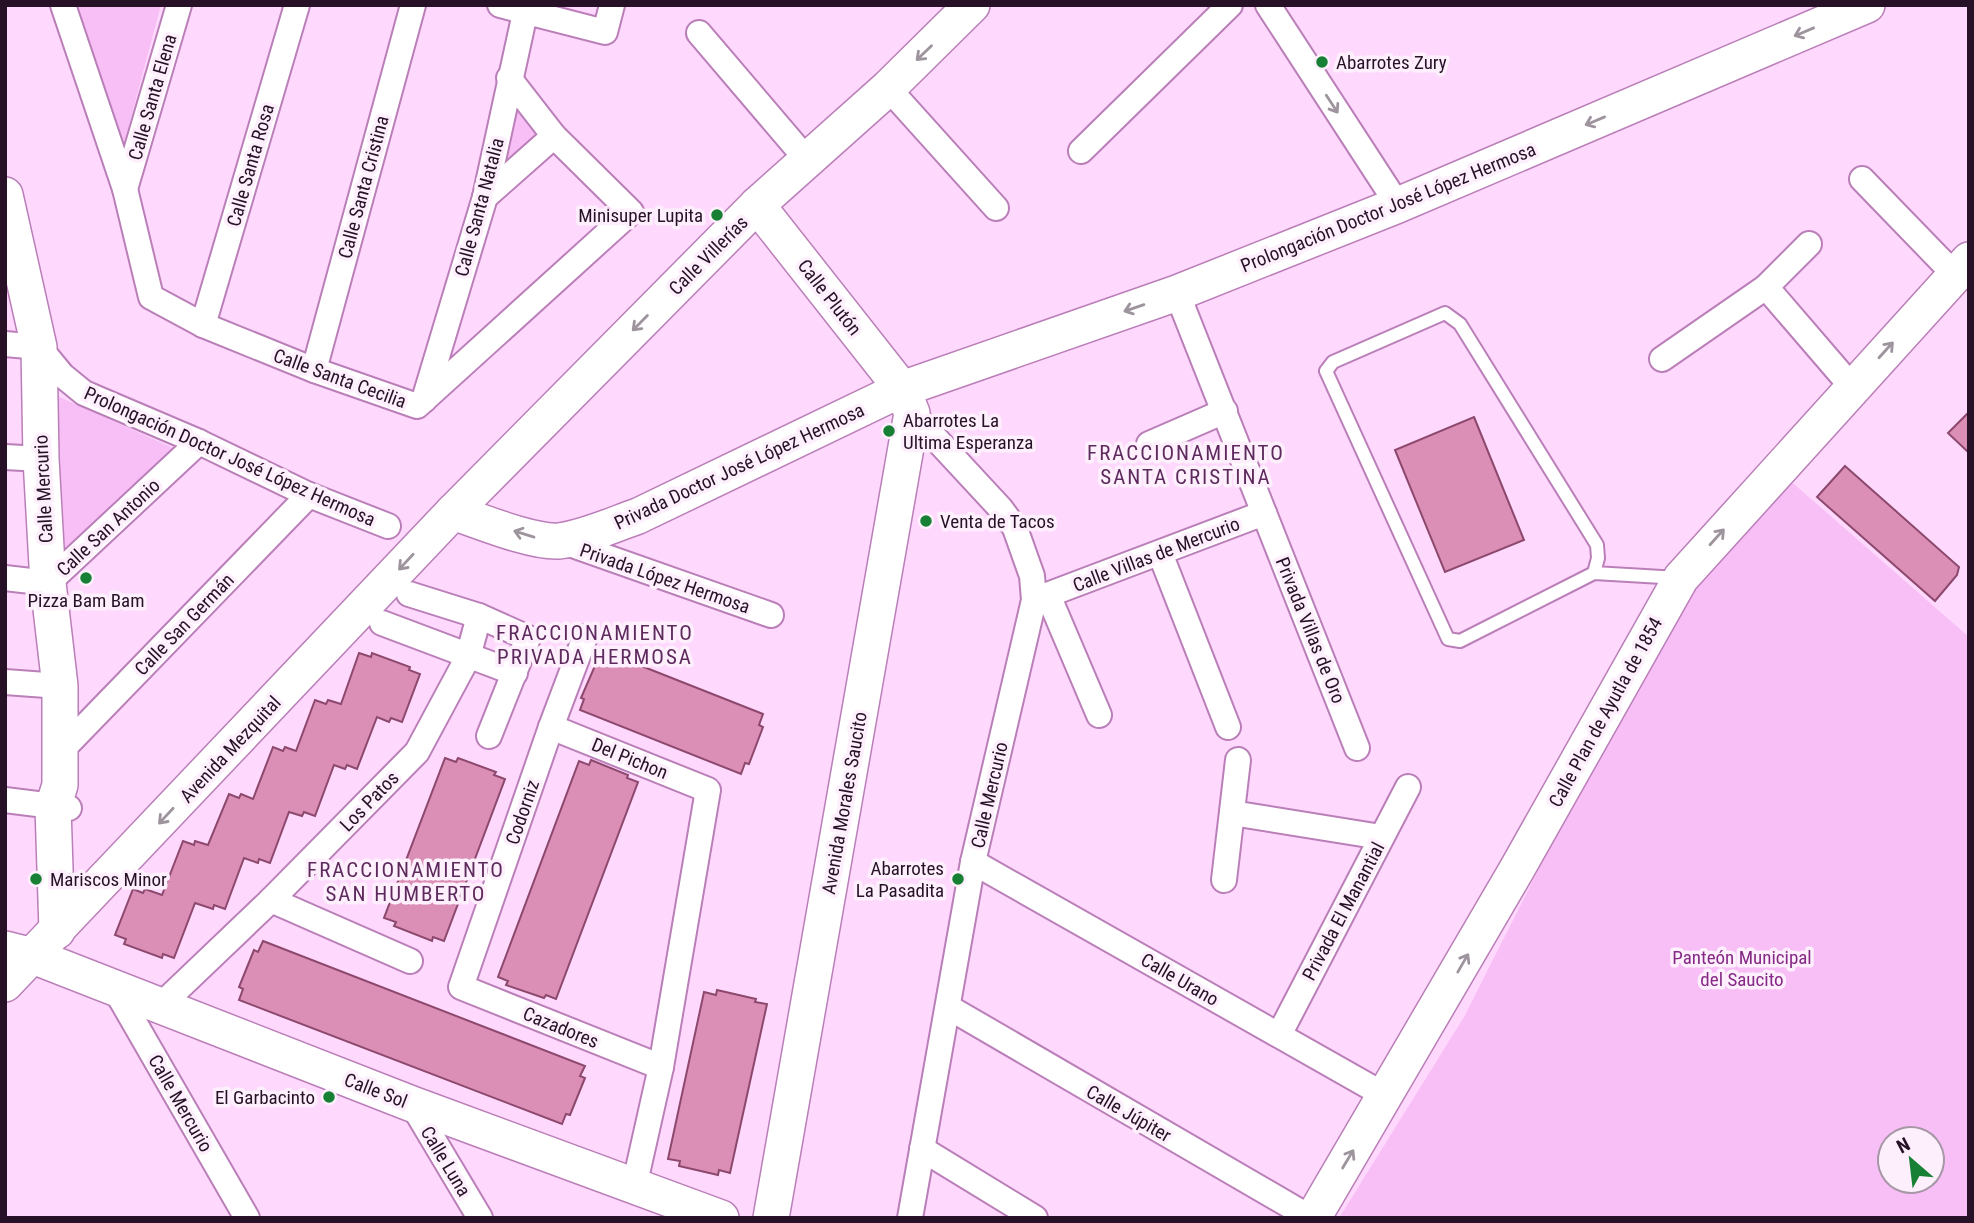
<svg xmlns="http://www.w3.org/2000/svg" width="1974" height="1223" font-family="'Roboto Condensed',sans-serif">
<rect width="100%" height="100%" fill="#ffd9fd"/>
<g fill="#f8bff6" fill-rule="evenodd">
<polygon points="81,5 161,5 121,155 72,10"/>
<polygon points="511,86 549,137 493,185"/>
<polygon points="44,390 182,452 52,573"/>
<path d="M1786,477L1969,637V1218H1339L1464,1017L1673,603ZM1890,1139H1932V1181H1890Z"/>
</g>
<g fill="#db8fb6" stroke="#8d486d" stroke-width="2">
<polygon points="1969,412 1969,453 1948,433"/>
<polygon points="1474,417 1524,540 1445,572 1395,450"/>
<polygon points="1845,466 1959,567 1957,575 1935,601 1817,497"/>
<polygon points="606,652 763,714 759,725 763,727 749,764 745,763 741,774 580,710 584,699 581,698 597,661 601,663"/>
<polygon points="359,653 371,657 372,653 410,667 409,670 420,674 402,722 391,718 389,722 377,717 357,769 347,765 345,769 334,765 315,816 304,812 302,816 289,812 270,863 259,859 258,863 244,858 225,909 214,905 213,909 195,903 174,958 163,954 162,958 124,944 126,939 115,935 133,889 143,893 145,889 162,895 183,841 194,845 195,841 208,845 229,794 239,798 241,794 253,799 273,747 283,751 285,747 296,751 315,700 326,704 328,700 341,704"/>
<polygon points="445,758 456,762 458,758 496,772 494,775 505,779 444,941 433,937 432,941 394,926 396,922 384,918"/>
<polygon points="591,760 628,775 627,778 638,782 556,999 546,995 544,998 506,985 508,981 498,977 579,761 589,765"/>
<polygon points="263,941 585,1066 580,1076 585,1078 570,1115 566,1114 562,1124 239,1000 243,989 239,987 254,950 258,952"/>
<polygon points="717,990 756,999 755,1002 767,1004 730,1173 719,1170 718,1175 679,1166 680,1161 668,1159 704,992 716,995"/>
</g>
<g fill="none" stroke-linecap="round" stroke-linejoin="round">
<g stroke="#ba7fb8" stroke-width="16">
<polyline id="lane" points="1594,573 1598,558 1597,545 1460,324 1445,313 1333,362 1326,371 1448,639 1460,641 1594,573 1679,578"/>
</g>
<g stroke="#ba7fb8" stroke-width="28">
<g id="street">
<polyline points="63,5 125,189 151,297 203,325 314,370 417,406 631,212 554,136 509,78"/>
<polyline points="500,5 605,32 612,5"/>
<polyline points="1268,5 1398,205"/>
<polyline points="699,33 808,161"/>
<polyline points="888,88 996,208"/>
<polyline points="1081,151 1230,5"/>
<polyline points="1862,179 1955,275"/>
<polyline points="125,189 179,5"/>
<polyline points="485,197 554,136"/>
<polyline points="1766,287 1852,387"/>
<polyline points="1177,293 1357,748"/>
<polyline points="203,325 297,5"/>
<polyline points="5,344 39,347 62,375 84,393 199,442 309,495 388,526"/>
<polyline points="1662,359 1766,287 1809,244"/>
<polyline points="314,370 413,5"/>
<polyline points="424,400 485,197 525,13"/>
<polyline points="1149,444 1225,411"/>
<polyline points="5,457 41,459"/>
<polyline points="561,541 771,615"/>
<polyline points="1160,553 1228,727"/>
<polyline points="5,578 48,583 199,442"/>
<polyline points="409,594 479,616 528,638 489,736"/>
<polyline points="1048,595 1099,715"/>
<polyline points="1034,600 1264,513"/>
<polyline points="382,623 515,673"/>
<polyline points="585,637 551,727 461,987 661,1067"/>
<polyline points="5,682 60,686"/>
<polyline points="551,727 708,790 661,1067 634,1187"/>
<polyline points="60,752 309,495"/>
<polyline points="5,800 69,808"/>
<polyline points="1232,813 1381,837"/>
<polyline points="973,862 1386,1096"/>
<polyline points="1224,880 1238,760"/>
<polyline points="271,900 410,961"/>
<polyline points="115,989 247,1218"/>
<polyline points="160,1006 271,900 417,752 468,657 479,616"/>
<polyline points="948,1007 1311,1218"/>
<polyline points="1279,1035 1408,787"/>
<polyline points="412,1104 480,1218"/>
<polyline points="922,1149 1035,1218"/>
<polyline points="910,1218 973,862 1034,600 1032,576 1015,528 1001,509 912,413"/>
</g>
</g>
<g stroke="#ba7fb8" stroke-width="38">
<g id="secondary">
<polyline points="5,195 39,347 41,459 48,583 60,686 60,785 53,807 57,931"/>
<polyline points="757,205 902,389 912,413 771,1218"/>
<path d="M453,512C480,521 533,543 559,541C584,538 615,524 638,516L902,389L1177,293L1398,205L1867,5"/>
<polyline points="5,949 33,956 412,1104 721,1218"/>
<polyline points="5,984 453,512 757,205 888,88 972,5"/>
<polyline points="1313,1218 1517,869 1681,578 1969,260"/>
</g>
</g>
<use href="#lane" stroke="#fff" stroke-width="12"/>
<use href="#street" stroke="#fff" stroke-width="24"/>
<use href="#secondary" stroke="#fff" stroke-width="35"/>
</g>
<defs><path id="oneway-shaft" d="M-6 0H5M1.5-3L5.5 0L1.5 3" fill="none" stroke-width="1.6" stroke-linecap="round" stroke-linejoin="round" transform="scale(1.75)"/></defs>
<g stroke="#9e949e">
<use href="#oneway-shaft" transform="translate(1804 32) rotate(157)"/>
<use href="#oneway-shaft" transform="translate(924 53) rotate(136)"/>
<use href="#oneway-shaft" transform="translate(1332 104) rotate(57)"/>
<use href="#oneway-shaft" transform="translate(1595 121) rotate(157)"/>
<use href="#oneway-shaft" transform="translate(1134 308) rotate(161)"/>
<use href="#oneway-shaft" transform="translate(640 323) rotate(135)"/>
<use href="#oneway-shaft" transform="translate(1886 350) rotate(-48)"/>
<use href="#oneway-shaft" transform="translate(524 534) rotate(-163)"/>
<use href="#oneway-shaft" transform="translate(1717 537) rotate(-48)"/>
<use href="#oneway-shaft" transform="translate(406 562) rotate(133)"/>
<use href="#oneway-shaft" transform="translate(166 816) rotate(133)"/>
<use href="#oneway-shaft" transform="translate(1463 963) rotate(-60)"/>
<use href="#oneway-shaft" transform="translate(1348 1159) rotate(-59)"/>
</g>
<g fill="#178035" stroke="#fdf0fc" stroke-width="2.5">
<circle cx="1322" cy="62" r="7"/>
<circle cx="717" cy="215" r="7"/>
<circle cx="889" cy="431" r="7"/>
<circle cx="926" cy="521" r="7"/>
<circle cx="86" cy="578" r="7"/>
<circle cx="36" cy="879" r="7"/>
<circle cx="958" cy="879" r="7"/>
<circle cx="329" cy="1097" r="7"/>
</g>
<g text-anchor="middle" stroke-width="7" stroke-linejoin="round" paint-order="stroke">
<g font-size="19" fill="#271127" stroke="#fdf0fc" text-anchor="start">
<text x="1336" y="69">Abarrotes Zury</text>
<text x="703" y="222" text-anchor="end">Minisuper Lupita</text>
<text x="903" y="427">Abarrotes La<tspan x="903" dy="22">Ultima Esperanza</tspan></text>
<text x="940" y="528">Venta de Tacos</text>
<text x="86" y="607" text-anchor="middle">Pizza Bam Bam</text>
<text x="944" y="875" text-anchor="end">Abarrotes<tspan x="944" dy="22">La Pasadita</tspan></text>
<text x="50" y="886">Mariscos Minor</text>
<text x="315" y="1104" text-anchor="end">El Garbacinto</text>
</g>
<g font-size="19" fill="#271127" stroke="#fdf0fc">
<text transform="translate(152 97) rotate(-74)" y="7">Calle Santa Elena</text>
<text transform="translate(250 165) rotate(-74)" y="7">Calle Santa Rosa</text>
<text transform="translate(363 187) rotate(-75)" y="7">Calle Santa Cristina</text>
<text transform="translate(479 207) rotate(-75)" y="7">Calle Santa Natalia</text>
<text transform="translate(1388 207) rotate(-22)" y="7">Prolongación Doctor José López Hermosa</text>
<text transform="translate(708 255) rotate(-45)" y="7">Calle Villerías</text>
<text transform="translate(830 297) rotate(52)" y="7">Calle Plutón</text>
<text transform="translate(340 378) rotate(20)" y="7">Calle Santa Cecilia</text>
<text transform="translate(230 456) rotate(24)" y="7">Prolongación Doctor José López Hermosa</text>
<text transform="translate(739 466) rotate(-25)" y="7">Privada Doctor José López Hermosa</text>
<text transform="translate(43 489) rotate(-93)" y="7">Calle Mercurio</text>
<text transform="translate(108 527) rotate(-43)" y="7">Calle San Antonio</text>
<text transform="translate(1156 554) rotate(-21)" y="7">Calle Villas de Mercurio</text>
<text transform="translate(665 578) rotate(19)" y="7">Privada López Hermosa</text>
<text transform="translate(184 624) rotate(-46)" y="7">Calle San Germán</text>
<text transform="translate(1311 630) rotate(68)" y="7">Privada Villas de Oro</text>
<text transform="translate(1605 712) rotate(-61)" y="7">Calle Plan de Ayutla de 1854</text>
<text transform="translate(230 749) rotate(-47)" y="7">Avenida Mezquital</text>
<text transform="translate(630 758) rotate(22)" y="7">Del Pichon</text>
<text transform="translate(989 795) rotate(-77)" y="7">Calle Mercurio</text>
<text transform="translate(369 801) rotate(-46)" y="7">Los Patos</text>
<text transform="translate(844 803) rotate(-80)" y="7">Avenida Morales Saucito</text>
<text transform="translate(522 812) rotate(-71)" y="7">Codorniz</text>
<text transform="translate(1343 911) rotate(-62)" y="7">Privada El Manantial</text>
<text transform="translate(1180 979) rotate(30)" y="7">Calle Urano</text>
<text transform="translate(561 1027) rotate(22)" y="7">Cazadores</text>
<text transform="translate(376 1090) rotate(21)" y="7">Calle Sol</text>
<text transform="translate(181 1103) rotate(60)" y="7">Calle Mercurio</text>
<text transform="translate(1129 1113) rotate(30)" y="7">Calle Júpiter</text>
<text transform="translate(446 1161) rotate(59)" y="7">Calle Luna</text>
</g>
<g font-size="19" fill="#862986" stroke="#fdf0fc">
<text x="1742" y="964">Panteón Municipal<tspan x="1742" dy="22">del Saucito</tspan></text>
</g>
<g font-size="21" letter-spacing="2" fill="#5e2a5e" stroke="#fdf0fc">
<text x="1186" y="460">FRACCIONAMIENTO<tspan x="1186" dy="24">SANTA CRISTINA</tspan></text>
<text x="595" y="640">FRACCIONAMIENTO<tspan x="595" dy="24">PRIVADA HERMOSA</tspan></text>
<text x="406" y="877">FRACCIONAMIENTO<tspan x="406" dy="24">SAN HUMBERTO</tspan></text>
</g>
</g>
<rect width="1974" height="1223" fill="none" stroke="#271127" stroke-width="14"/>
<g transform="translate(1911 1160) rotate(332)"><circle r="33" fill="#fdf0fc" stroke="#a797a7" stroke-width="2"/>
<path d="M0-5L12 26L0 18L-12 26Z" fill="#178035"/>
<text y="-10" font-size="19" font-weight="bold" text-anchor="middle" fill="#271127">N</text>
</g>
</svg>
